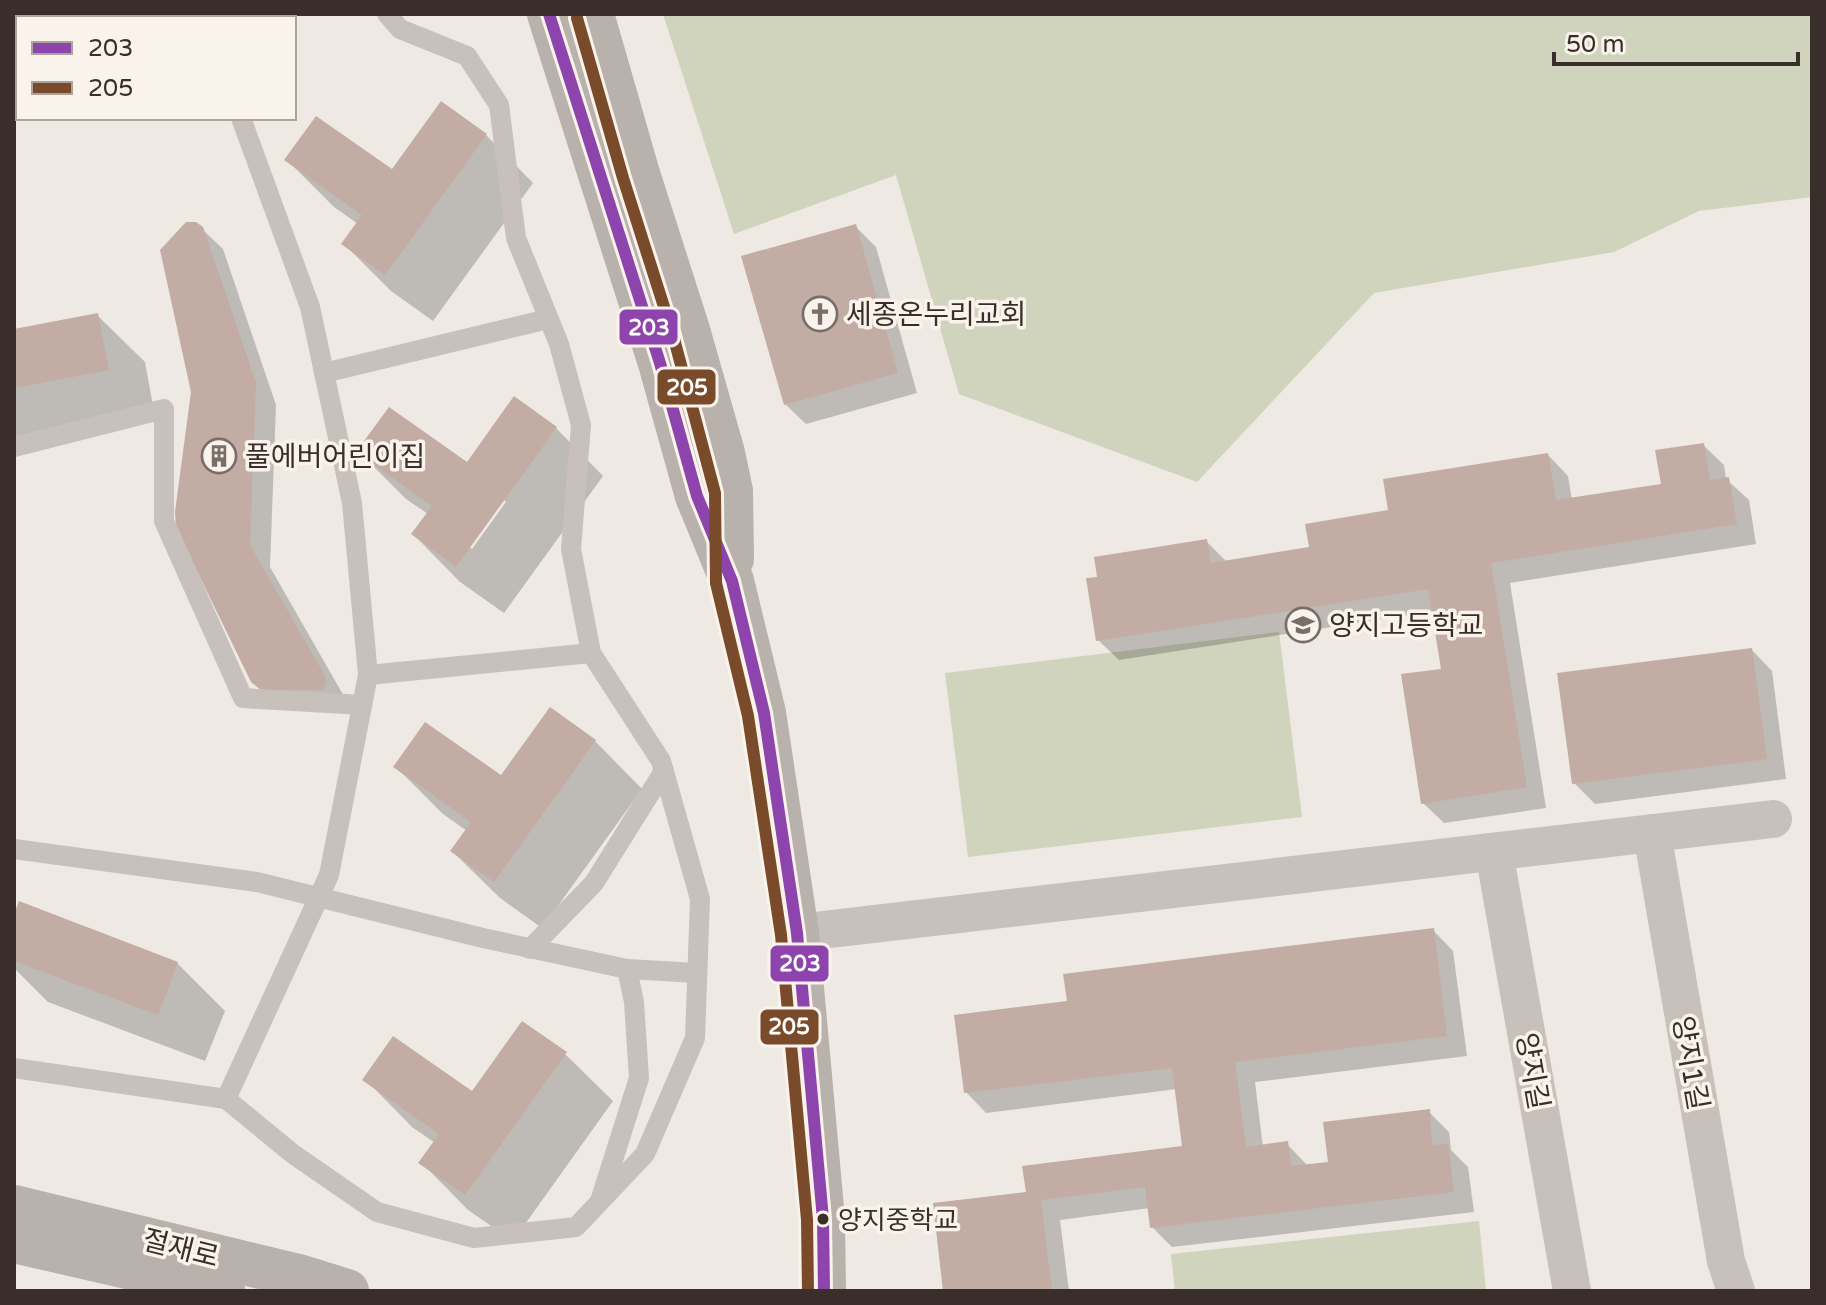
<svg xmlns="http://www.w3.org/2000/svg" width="1826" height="1305" font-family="'Varela Round','Noto Sans KR',sans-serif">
<rect width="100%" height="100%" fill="#eee9e3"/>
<g fill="#d0d4bc">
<polygon points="663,14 1812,14 1812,197 1699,211 1614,252 1374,293 1197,482 959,394 896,175 734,234"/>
<polygon points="1279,632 1302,817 968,857 945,673"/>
<polygon points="1479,1221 1486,1291 1175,1291 1171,1254"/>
</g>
<g fill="#0003" fill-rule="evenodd">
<polygon points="486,135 533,183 433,321 391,291 344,244 358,224 334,207 287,160 393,172"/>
<polygon points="855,226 876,247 917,393 806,424 785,404"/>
<polygon points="201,228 223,249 276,405 270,567 345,698 275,702 193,392"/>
<polygon points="97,315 145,362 155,417 14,444 14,331"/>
<path d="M556,428L603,476L504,613L460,582L413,534L428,514L406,499L359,452L467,465ZM503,499L506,502L472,549L469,546Z"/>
<polygon points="1703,445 1724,465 1726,479 1749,500 1756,544 1510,583 1546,808 1444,823 1423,803 1443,670 1434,611 1119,660 1098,640 1206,541 1227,562 1311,549 1390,512 1548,455 1568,476 1572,500 1663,486"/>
<polygon points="1752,650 1772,671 1786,779 1595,804 1574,783"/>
<polygon points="595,741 642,789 542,928 500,898 452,851 467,831 443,814 396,767 502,778"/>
<polygon points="14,919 177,963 225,1011 205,1061 48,1002 14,968"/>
<polygon points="1433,930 1453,951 1467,1056 1255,1082 1263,1147 1287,1144 1308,1166 1330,1164 1429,1112 1449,1132 1451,1150 1468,1167 1474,1212 1172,1247 1152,1227 1150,1208 1060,1220 1069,1291 946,1291 1028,1194 1184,1148 1177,1089 986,1113 966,1092 1069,1003"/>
<polygon points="565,1054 613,1101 513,1241 468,1210 421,1162 435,1143 412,1127 365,1079 473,1094"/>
</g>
<g fill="#c2aca4">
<polygon points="441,101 487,134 385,275 341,244 362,215 284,160 316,116 392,169"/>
<polygon points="186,222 196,222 203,227 256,383 250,545 325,676 326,684 322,690 261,690 251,682 176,528 175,512 191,392 160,250"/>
<polygon points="856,224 898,373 784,405 741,256"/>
<polygon points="98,313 109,370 14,388 14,329"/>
<polygon points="514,396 557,427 456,567 411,534 432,506 356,452 389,407 467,462"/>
<polygon points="1704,443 1710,480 1729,477 1737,524 1491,563 1527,787 1421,804 1401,674 1441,669 1428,589 1096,641 1086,578 1097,577 1094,557 1207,539 1211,563 1309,547 1305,524 1388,510 1383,479 1548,453 1556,500 1661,484 1655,450"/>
<polygon points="1752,648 1767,759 1572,784 1557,673"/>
<polygon points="550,707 596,740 494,882 450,851 471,822 393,767 425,722 501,775"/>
<polygon points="19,901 178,962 158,1015 14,961 14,914"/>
<polygon points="1434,928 1447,1036 1235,1062 1246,1147 1288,1141 1291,1166 1328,1162 1323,1122 1430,1109 1432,1145 1448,1144 1454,1192 1150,1228 1145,1187 1041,1200 1052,1291 943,1291 933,1203 1026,1192 1022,1166 1182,1146 1172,1068 964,1093 954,1015 1067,1001 1063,974"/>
<polygon points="522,1021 567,1052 465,1195 418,1163 439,1134 362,1080 393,1036 472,1091"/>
</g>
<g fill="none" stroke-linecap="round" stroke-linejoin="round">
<g stroke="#c8c1bb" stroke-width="20">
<polyline points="190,14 192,18"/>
<polyline points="324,373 548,319"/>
<polyline points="14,447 164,409 164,521 243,698 362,705"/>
<polyline points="368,675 591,653"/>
<polyline points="14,849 257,882 483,938 627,969 697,973"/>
<polyline points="530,949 594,883 664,771"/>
<polyline points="14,1068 226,1099 329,875 368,675 352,503 310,307 241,118"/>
<polyline points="226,1099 293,1154 377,1212 474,1238 576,1227 645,1154 695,1038 700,899 661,761 591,653 571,549 581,425 559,344 516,238 499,105 467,56 400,29 387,14"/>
<polyline points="601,1198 639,1078 634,1002 627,969"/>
</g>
<g stroke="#c8c1bb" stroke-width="38">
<polyline points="1652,833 1726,1261 1736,1291"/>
<polyline points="1494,852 1572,1291"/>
<polyline points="797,933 1773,819"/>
</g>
<g stroke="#b8b1ac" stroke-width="44">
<polyline points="549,14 660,363 697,496 732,581 764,713 797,933 823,1219 824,1291"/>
<polyline points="592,14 638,174 688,330 723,453 731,491 732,559"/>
<polyline points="14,1207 302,1277 347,1291"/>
<polyline points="14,1241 223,1289"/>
</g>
<g stroke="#faf3eb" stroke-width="18">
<polyline id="bus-1" points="549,14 660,363 697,496 732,581 764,713 797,933 823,1219 824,1291"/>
</g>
<g stroke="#faf3eb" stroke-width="18">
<polyline id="bus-2" points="577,18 623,178 673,335 715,493 716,583 748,716 781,935 807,1220 808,1291"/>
</g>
<use href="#bus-1" stroke="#8e44ad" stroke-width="12"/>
<use href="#bus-2" stroke="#7a4b2a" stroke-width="12"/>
</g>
<defs>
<g id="church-ring" transform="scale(1.8)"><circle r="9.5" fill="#faf3eb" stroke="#786f6a" stroke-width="1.5"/><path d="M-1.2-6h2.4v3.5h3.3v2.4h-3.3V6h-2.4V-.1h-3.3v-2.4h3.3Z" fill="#786f6a"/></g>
<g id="building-ring" transform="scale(1.8)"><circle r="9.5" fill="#faf3eb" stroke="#786f6a" stroke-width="1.5"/><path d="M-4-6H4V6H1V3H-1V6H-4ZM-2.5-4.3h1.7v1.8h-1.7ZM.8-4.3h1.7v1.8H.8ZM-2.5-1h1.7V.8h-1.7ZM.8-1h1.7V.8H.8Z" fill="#786f6a"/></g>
<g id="school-ring" transform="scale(1.8)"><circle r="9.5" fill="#faf3eb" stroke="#786f6a" stroke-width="1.5"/><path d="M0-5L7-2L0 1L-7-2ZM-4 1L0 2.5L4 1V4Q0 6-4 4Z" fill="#786f6a"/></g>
</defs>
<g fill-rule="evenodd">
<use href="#church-ring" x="820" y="314"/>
<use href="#building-ring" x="219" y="456"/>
<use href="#school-ring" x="1303" y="625"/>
</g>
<circle fill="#392e29" stroke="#faf3eb" stroke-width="3" cx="823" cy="1219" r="7"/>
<g text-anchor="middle" stroke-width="7" stroke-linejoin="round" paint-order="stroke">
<g font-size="26" fill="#392e29" stroke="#faf3eb" text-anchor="start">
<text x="838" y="1229">양지중학교</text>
</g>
<g font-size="28" fill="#392e29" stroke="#faf3eb" text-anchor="start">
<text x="846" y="324">세종온누리교회</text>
<text x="245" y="466">풀에버어린이집</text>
<text x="1329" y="635">양지고등학교</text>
</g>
<g font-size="28" fill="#392e29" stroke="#faf3eb">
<text transform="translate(1691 1063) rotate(80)" y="10">양지1길</text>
<text transform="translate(1533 1071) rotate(80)" y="10">양지길</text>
<text transform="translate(181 1248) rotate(14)" y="10">절재로</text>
</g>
</g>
<g stroke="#faf3eb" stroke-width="3">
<rect x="618" y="308" width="61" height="38" rx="8" fill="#8e44ad"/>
<rect x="656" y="368" width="61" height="38" rx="8" fill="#7a4b2a"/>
<rect x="769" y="944" width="61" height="39" rx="8" fill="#8e44ad"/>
<rect x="759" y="1008" width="61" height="38" rx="8" fill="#7a4b2a"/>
</g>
<g font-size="22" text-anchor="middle" font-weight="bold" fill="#fff">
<text x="649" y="335">203</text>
<text x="687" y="395">205</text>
<text x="800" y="971">203</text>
<text x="789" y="1034">205</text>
</g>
<rect width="1826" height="1305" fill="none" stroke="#392e29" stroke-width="32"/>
<rect x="16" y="16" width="280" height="104" fill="#faf3eb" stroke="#ada49d" stroke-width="2"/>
<rect x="32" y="42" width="40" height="12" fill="#8e44ad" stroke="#ada49d" stroke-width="2"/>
<text x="88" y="56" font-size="24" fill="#392e29">203</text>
<rect x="32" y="82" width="40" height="12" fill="#7a4b2a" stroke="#ada49d" stroke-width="2"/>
<text x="88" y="96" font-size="24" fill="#392e29">205</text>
<path d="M1554 52v12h244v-12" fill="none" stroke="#392e29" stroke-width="4"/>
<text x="1566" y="52" font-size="24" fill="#392e29" stroke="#faf3eb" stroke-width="6" paint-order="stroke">50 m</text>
</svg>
